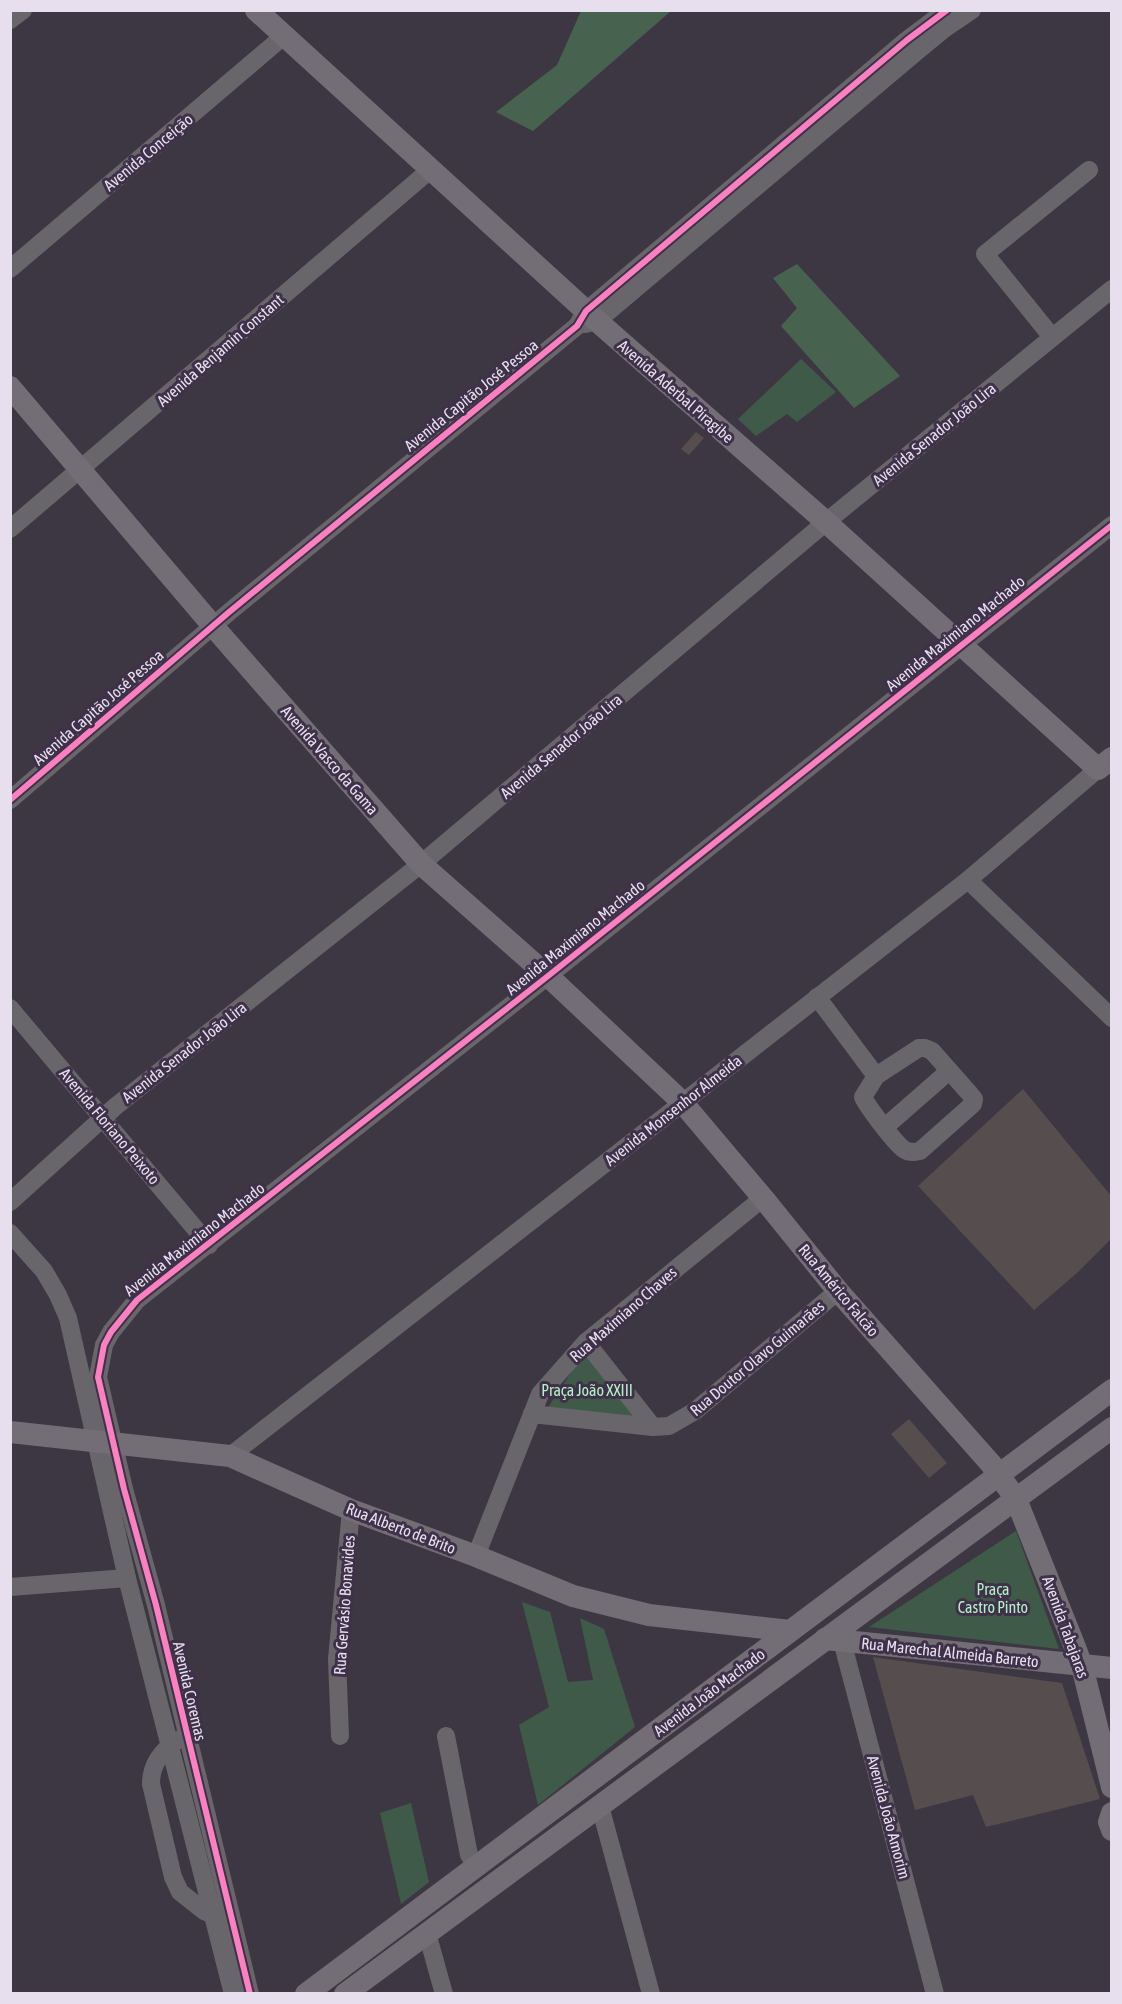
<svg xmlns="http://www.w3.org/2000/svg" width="1122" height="2004" font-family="'Asap Condensed',sans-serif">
<rect width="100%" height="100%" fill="#3d3743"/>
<g fill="#405a49">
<polygon points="801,359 836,392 797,422 787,414 756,436 738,419"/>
<polygon points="586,1350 638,1418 547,1409"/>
<polygon points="1016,1531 1059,1649 869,1627"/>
<polygon points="522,1602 550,1612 568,1682 593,1680 580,1618 604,1629 635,1727 538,1805 519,1725 549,1707"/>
<polygon points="411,1803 429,1882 401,1904 380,1813"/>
</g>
<g fill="#476350">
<polygon points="581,11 671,11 533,131 496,112 557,65"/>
<polygon points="797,264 900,376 854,408 781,326 797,308 773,278"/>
</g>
<g fill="#564d4e">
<polygon points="696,432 704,438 689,455 681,449"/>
<polygon points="1023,1089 1112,1197 1112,1238 1077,1273 1034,1310 918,1186"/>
<polygon points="909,1419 947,1463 929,1478 891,1434"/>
<polygon points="873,1657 1062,1683 1100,1799 986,1827 973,1795 915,1810"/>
</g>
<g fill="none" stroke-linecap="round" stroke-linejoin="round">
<g stroke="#69666b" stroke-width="18">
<polyline points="10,20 23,10"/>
<polyline points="10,269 285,35"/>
<polyline points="585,324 597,321 916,52 944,29 972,10"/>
<polyline points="1052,337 985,254 1089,170"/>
<polyline points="10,529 430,170"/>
<polyline points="10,800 228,613 577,326 586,311 907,40 947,10"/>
<polyline points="968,880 1112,1018"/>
<polyline points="817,997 876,1076"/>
<polyline points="10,1008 209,1245"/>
<path d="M919,1048H925L932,1051L970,1094L974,1099L973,1104L920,1151C915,1152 910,1153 905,1150C897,1146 867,1106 863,1097L876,1076Z"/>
<polyline points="885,1127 949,1071"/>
<polyline points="10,1202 116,1106 421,864 826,522 1112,289"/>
<polyline points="10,1233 44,1271 58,1295 68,1318 127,1578 233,1994"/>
<polyline points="586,1342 653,1427"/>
<polyline points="532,1414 653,1427 669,1426 695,1411 838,1291"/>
<polyline points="230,1456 968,880 1098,769"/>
<polyline points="476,1556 540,1394 586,1342 763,1198"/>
<polyline points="10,1587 127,1578"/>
<polyline points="842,1641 935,1994"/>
<polyline points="340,1736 337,1659 351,1510"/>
<polyline points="446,1736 469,1855 476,1866"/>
<path d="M178,1740C161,1751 151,1764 151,1784L173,1877L180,1892L204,1911L218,1917"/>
<polyline points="600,1806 651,1994"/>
<polyline points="427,1933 444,1994"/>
<polyline points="250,1994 156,1605 124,1489 98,1377 104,1345 111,1332 137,1300 548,976 1112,525"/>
</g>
<g stroke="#736d76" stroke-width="22">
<polyline points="256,10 597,321 826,522 1098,769 1112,758"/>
<polyline points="10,387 213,626 421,864 548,976 682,1102 763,1198 838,1291 991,1464 1016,1499 1075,1647 1082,1666 1112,1787"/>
<polyline points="10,1432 230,1456 351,1510 476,1556 573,1596 649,1615 790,1631"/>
<polyline points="825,1639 1112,1668"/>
<polyline points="1112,1813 1109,1822 1112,1830"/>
<polyline points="306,1994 1112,1390"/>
<polyline points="345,1994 1112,1428"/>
</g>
<g stroke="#3e3149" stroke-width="10">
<g id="cycleway">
<polyline points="10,800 228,613 577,326 586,311 907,40 947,10"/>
<polyline points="250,1994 156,1605 124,1489 98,1377 104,1345 111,1332 137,1300 548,976 1112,525"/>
</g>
</g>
<use href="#cycleway" stroke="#ff80c0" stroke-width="6"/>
</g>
<g text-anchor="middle" stroke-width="6" stroke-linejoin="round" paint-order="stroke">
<g font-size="16" fill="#e7dfee" stroke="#3e3149">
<text transform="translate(148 152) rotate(-40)" y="6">Avenida Conceição</text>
<text transform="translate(220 350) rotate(-41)" y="6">Avenida Benjamin Constant</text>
<text transform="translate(676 391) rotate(41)" y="6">Avenida Aderbal Piragibe</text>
<text transform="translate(471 395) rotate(-39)" y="6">Avenida Capitão José Pessoa</text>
<text transform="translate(934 434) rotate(-39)" y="6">Avenida Senador João Lira</text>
<text transform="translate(955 633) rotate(-39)" y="6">Avenida Maximiano Machado</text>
<text transform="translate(98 707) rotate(-41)" y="6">Avenida Capitão José Pessoa</text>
<text transform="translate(561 746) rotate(-40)" y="6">Avenida Senador João Lira</text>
<text transform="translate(330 760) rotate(49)" y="6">Avenida Vasco da Gama</text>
<text transform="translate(575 937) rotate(-39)" y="6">Avenida Maximiano Machado</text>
<text transform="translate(184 1052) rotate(-38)" y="6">Avenida Senador João Lira</text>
<text transform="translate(673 1110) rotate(-38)" y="6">Avenida Monsenhor Almeida</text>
<text transform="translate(110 1126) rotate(50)" y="6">Avenida Floriano Peixoto</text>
<text transform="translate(194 1239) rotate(-38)" y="6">Avenida Maximiano Machado</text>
<text transform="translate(839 1290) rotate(50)" y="6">Rua Américo Falcão</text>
<text transform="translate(623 1314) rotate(-41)" y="6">Rua Maximiano Chaves</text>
<text transform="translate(757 1358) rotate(-40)" y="6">Rua Doutor Olavo Guimarães</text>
<text transform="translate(401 1528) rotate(21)" y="6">Rua Alberto de Brito</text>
<text transform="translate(344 1605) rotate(-86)" y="6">Rua Gervásio Bonavides</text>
<text transform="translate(1066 1627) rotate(70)" y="6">Avenida Tabajaras</text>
<text transform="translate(950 1652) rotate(6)" y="6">Rua Marechal Almeida Barreto</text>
<text transform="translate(190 1691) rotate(77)" y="6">Avenida Coremas</text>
<text transform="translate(709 1692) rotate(-37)" y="6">Avenida João Machado</text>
<text transform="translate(889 1817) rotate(75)" y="6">Avenida João Amorim</text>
</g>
<g font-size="16" fill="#b5f1c6" stroke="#3e3149">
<text x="587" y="1396">Praça João XXIII</text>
<text x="993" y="1595">Praça<tspan x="993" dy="18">Castro Pinto</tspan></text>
</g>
</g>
<rect width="1122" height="2004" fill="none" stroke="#e7dfee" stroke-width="24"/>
</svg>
